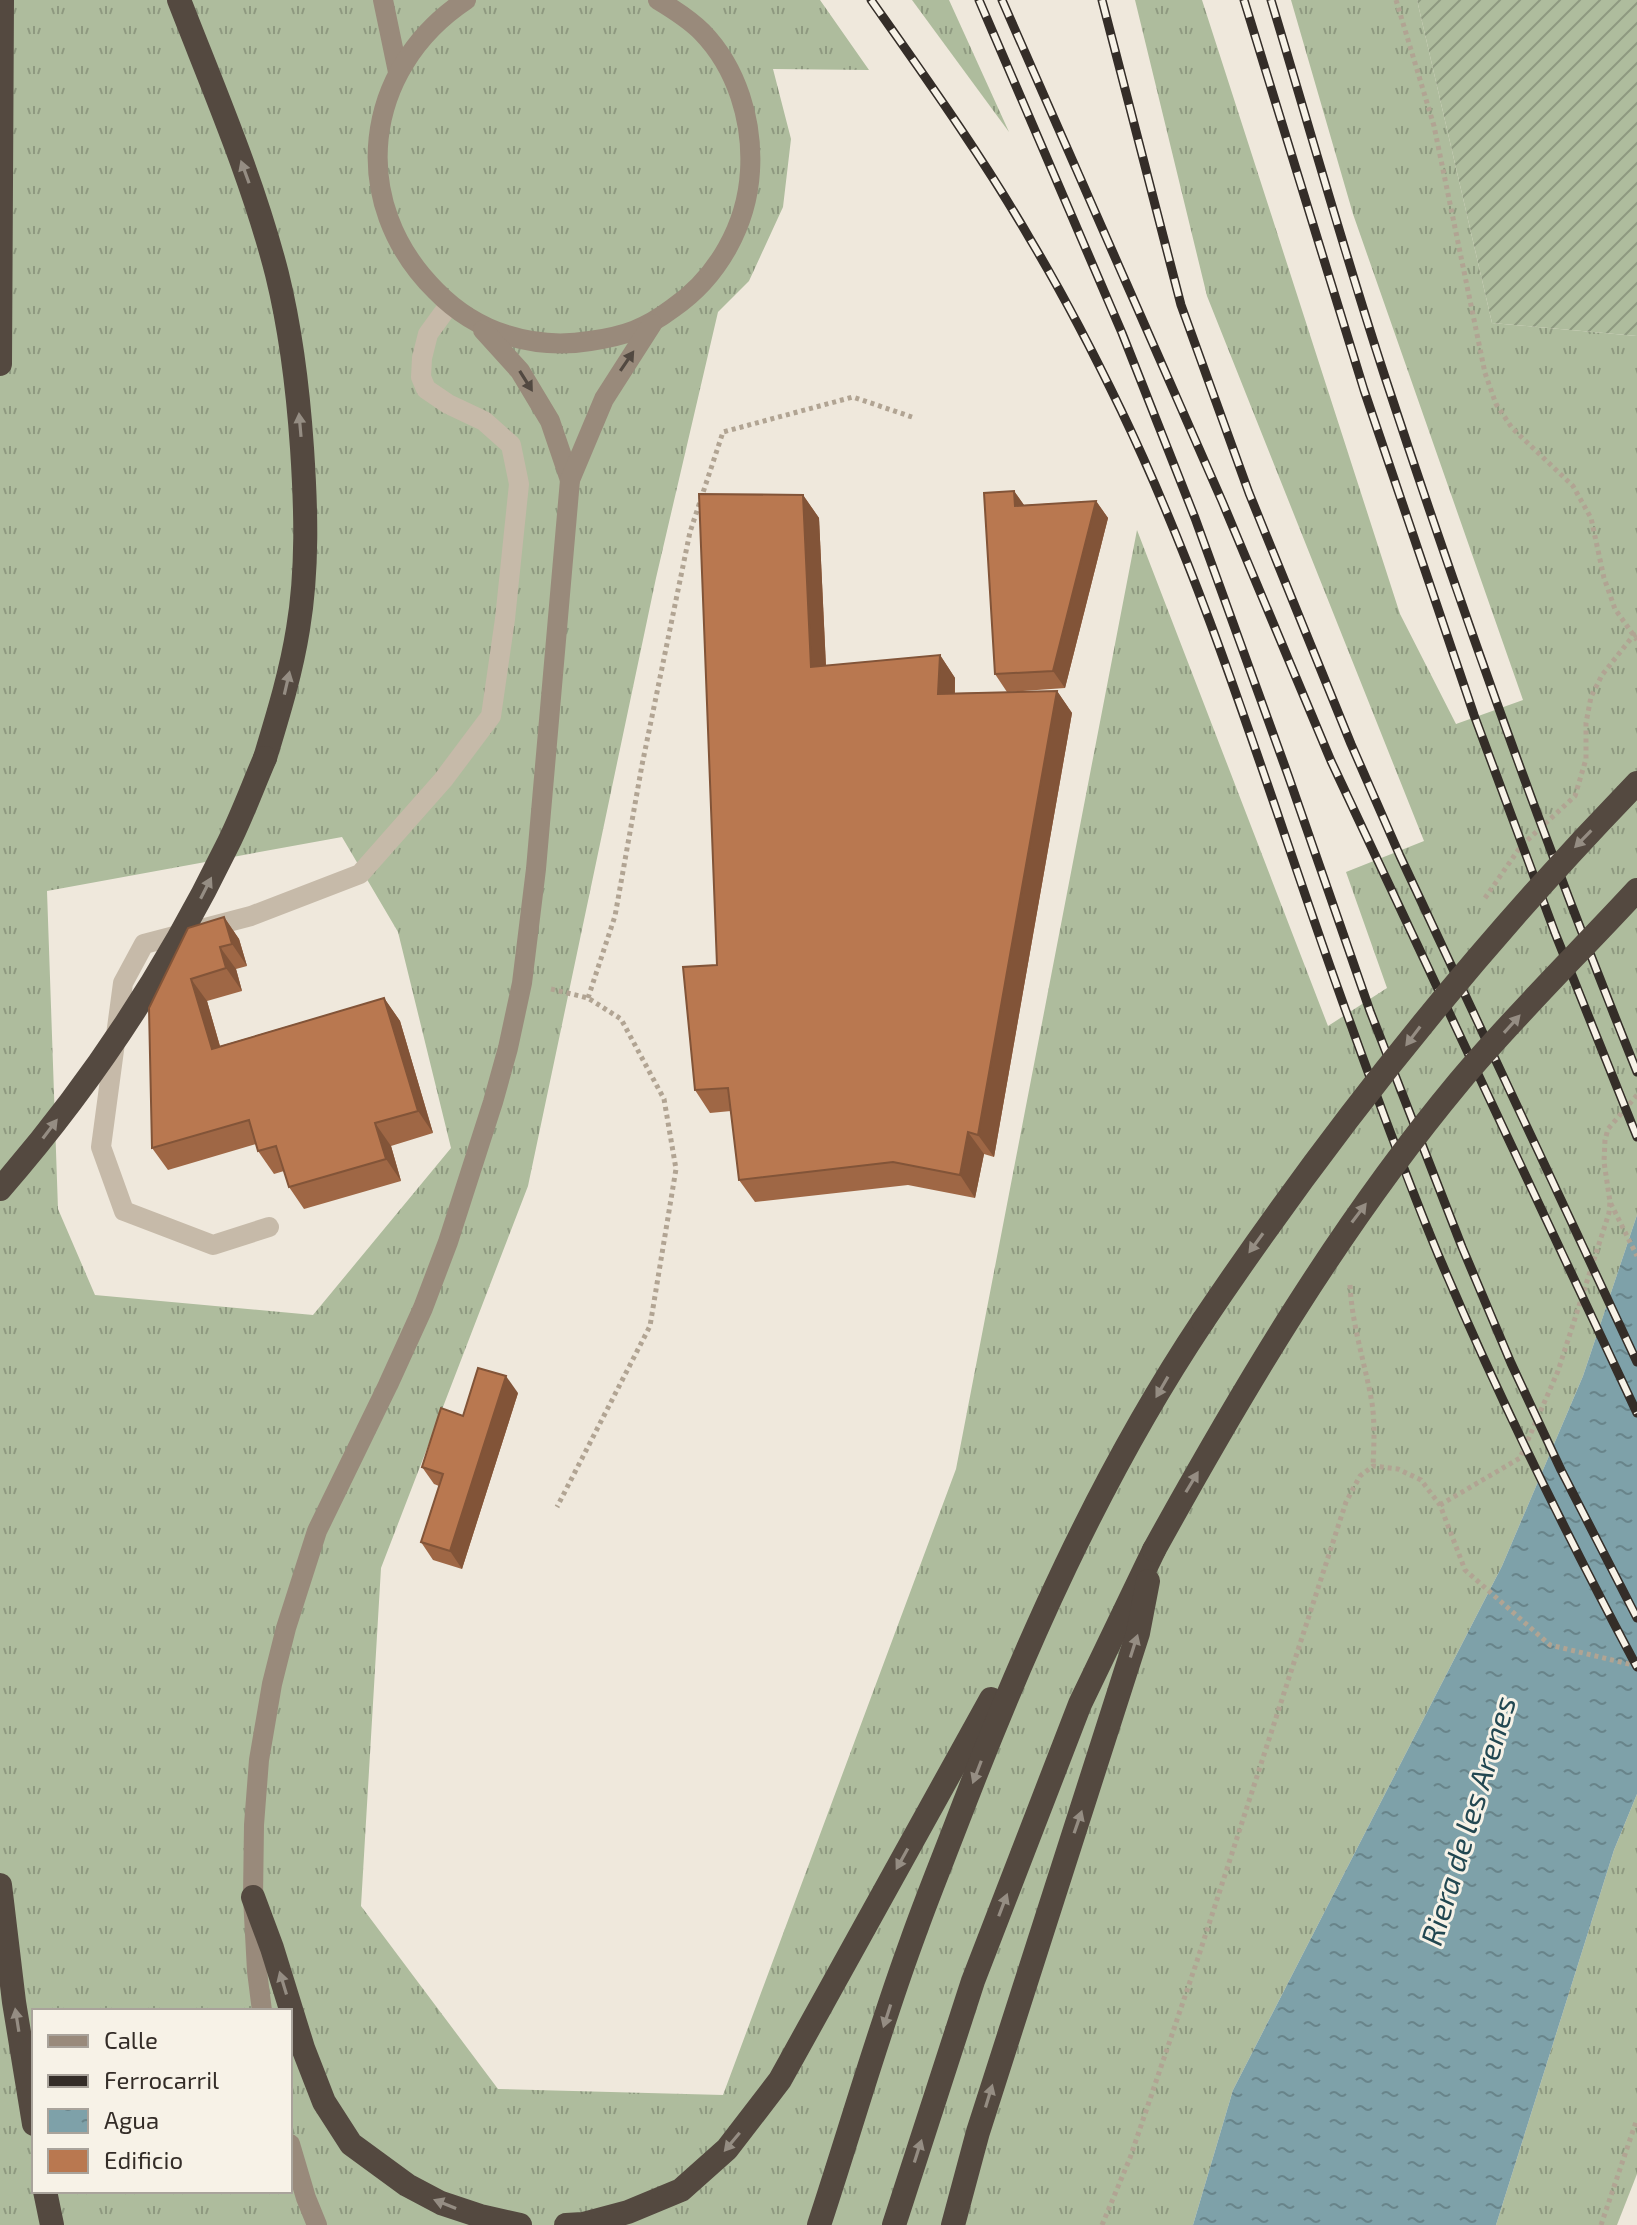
<svg xmlns="http://www.w3.org/2000/svg" width="1637" height="2225" font-family="'Exo 2',sans-serif">
<defs>
<pattern id="grass-tufts" width="24" height="20" patternUnits="userSpaceOnUse" patternTransform="scale(2)"><rect width="24" height="20" fill="#aebc9d"/><path d="M3 7l-1-3M5 7V3M7 7l1-3M15 17l-1-3M17 17v-4M19 17l1-3" fill="none" stroke="#8e9980"/></pattern>
<pattern id="garden-furrows" width="10" height="10" patternUnits="userSpaceOnUse" patternTransform="scale(2)"><rect width="10" height="10" fill="#aebc9d"/><path d="M-1 1l2-2M0 10L10 0M9 11l2-2" fill="none" stroke="#8e9980"/></pattern>
<pattern id="water-ripples" width="26" height="14" patternUnits="userSpaceOnUse" patternTransform="scale(2)"><rect width="26" height="14" fill="#7ea1a9"/><path d="M2 4q2-2 4 0t4 0M15 11q2-2 4 0t4 0" fill="none" stroke="#68848a"/></pattern>
</defs>
<rect width="100%" height="100%" fill="#efe8dc"/>
<g fill="url(#grass-tufts)" fill-rule="evenodd">
<path d="M0,0H820L869,70L773,69L791,139L783,207L749,281L718,312L656,578L528,1186L381,1568L361,1906L498,2089L723,2095L956,1469L1137,530L1328,1026L1387,988L1346,872L1424,841L1207,296L1135,0H1202L1400,614L1456,724L1523,700L1353,214L1291,0H1417L1492,323L1637,336V1215L1583,1376L1502,1566L1233,2090L1193,2225H0ZM342,837L398,932L451,1148L313,1315L95,1295L58,1209L47,891ZM34,2011H290V2191H34Z"/>
<polygon points="912,0 949,0 1009,132"/>
<polygon points="1637,1794 1637,2174 1617,2225 1496,2225 1614,1850"/>
</g>
<polygon fill="url(#garden-furrows)" points="1417,0 1637,0 1637,336 1492,323"/>
<polygon fill="url(#water-ripples)" points="1637,1215 1637,1794 1614,1850 1496,2225 1193,2225 1233,2090 1502,1566 1583,1376"/>
<g fill="none" stroke-linecap="round" stroke-linejoin="round">
<g stroke="#b1a493" stroke-width="5" stroke-dasharray="4 4" stroke-linecap="butt">
<polyline points="1396,0 1434,126 1485,373 1496,404 1512,428 1573,486 1591,518 1604,578 1615,609 1637,640"/>
<polyline points="1485,898 1521,846 1575,796 1586,759 1586,723 1591,697 1602,675 1633,636 1637,634"/>
<polyline points="551,989 588,998 621,1019 664,1099 676,1169 650,1326 557,1507"/>
<polyline points="588,998 615,916 642,765 690,532 723,432 853,397 912,417"/>
<polyline points="1637,1095 1608,1129 1605,1140 1604,1162 1610,1202 1637,1256"/>
<path d="M1350,1285C1352,1326 1365,1363 1372,1403C1375,1424 1374,1444 1373,1466"/>
<polyline points="1440,1505 1520,1458 1558,1371 1609,1213 1610,1202"/>
<polyline points="1102,2225 1130,2158 1198,1958 1346,1502 1360,1476 1373,1466 1398,1469 1421,1480 1440,1505 1465,1570 1550,1645 1637,1666"/>
<polyline points="1601,2225 1637,2119"/>
</g>
<polyline stroke="#c6baa9" stroke-width="20" points="269,1227 213,1245 124,1211 101,1147 123,983 144,944 251,916 360,874 443,780 491,716 505,619 519,484 511,445 484,421 448,404 426,389 421,377 422,358 428,334 449,305"/>
<g stroke="#998a7b" stroke-width="20">
<polyline points="383,0 398,72"/>
<path d="M466,0C362,69 347,203 436,291C477,333 533,350 590,341C625,336 645,329 673,308C718,277 747,225 750,171C753,121 737,68 702,32C689,19 673,9 658,0"/>
<polyline points="483,330 520,371 550,421 570,480"/>
<polyline points="262,2011 257,1971 253,1897 254,1825 259,1760 272,1684 286,1628 317,1531 388,1385 423,1308 448,1242 493,1102 508,1048 522,983 536,869 570,480 604,399 652,324"/>
<polyline points="290,2144 306,2198 317,2225"/>
</g>
<g stroke="#544940" stroke-width="24">
<path d="M179,0C214,90 253,180 277,274C291,331 298,389 302,448C306,508 308,569 298,629C291,673 278,715 265,758"/>
<polyline points="0,364 2,0"/>
<polyline points="0,1885 14,2002 34,2124"/>
<polyline points="253,1897 272,1948 303,2048 324,2102 351,2144 407,2185 441,2203 480,2216 520,2225"/>
<polyline points="45,2191 52,2225"/>
<polyline points="566,2225 583,2224 628,2212 681,2190 727,2149 780,2080 991,1699"/>
<path d="M819,2225C850,2131 877,2036 911,1943C925,1903 941,1864 956,1825C1023,1650 1099,1477 1203,1321"/>
<polyline points="894,2225 973,1981 1080,1704 1154,1550"/>
<polyline points="953,2225 978,2132 1138,1633 1148,1581"/>
</g>
<g stroke="#342d28" stroke-width="9">
<g id="rail">
<path d="M871,0C926,78 982,156 1030,239C1063,294 1093,352 1121,410C1216,608 1276,820 1351,1025C1379,1103 1408,1182 1440,1259C1499,1398 1566,1534 1637,1667"/>
<polyline points="979,0 1122,333 1195,518 1288,775 1370,1011 1462,1247 1511,1363 1561,1470 1637,1618"/>
<polyline points="1002,0 1222,501 1331,761 1637,1413"/>
<polyline points="1102,0 1181,305 1249,493 1351,744 1400,856 1637,1362"/>
<polyline points="1244,0 1364,390 1474,715 1555,933 1637,1137"/>
<path d="M1271,0C1309,126 1344,252 1385,377C1462,611 1545,844 1637,1072"/>
</g>
</g>
<use href="#rail" stroke="#f7f2e7" stroke-width="6" stroke-dasharray="18" stroke-linecap="butt"/>
<g stroke="#544940" stroke-width="24">
<path d="M0,1189C90,1086 166,971 226,848C241,819 252,788 265,758"/>
<path d="M1203,1321C1332,1129 1476,949 1637,783"/>
<path d="M1154,1550C1244,1387 1340,1225 1459,1082C1515,1015 1578,954 1637,890"/>
</g>
</g>
<g fill="#9f6745">
<polygon points="1014,491 1024,505 1096,501 1108,518 1065,688 1007,692 995,674"/>
<polygon points="803,495 819,518 826,666 940,655 955,678 955,693 1057,691 1072,713 994,1157 984,1154 975,1198 908,1185 755,1202 739,1180 731,1111 710,1113 695,1090"/>
<polygon points="224,917 239,939 247,966 236,969 242,991 207,1001 220,1046 384,998 400,1021 433,1133 391,1146 401,1181 304,1209 289,1187 284,1171 274,1174 258,1151 256,1144 168,1170 152,1148 149,1008"/>
<polygon points="518,1393 462,1569 433,1560 421,1542 439,1486 434,1484 422,1467 463,1416"/>
</g>
<g fill="#825438">
<polygon points="1014,491 1026,508 1015,506"/>
<polygon points="803,495 819,518 827,690 811,667"/>
<polygon points="1096,501 1108,518 1065,688 1053,671"/>
<polygon points="940,655 955,678 954,716 938,694"/>
<polygon points="1057,691 1072,713 994,1157 978,1135"/>
<polygon points="224,917 239,939 247,966 232,944"/>
<polygon points="220,947 236,969 242,991 226,968"/>
<polygon points="191,979 207,1001 227,1071 212,1049"/>
<polygon points="384,998 400,1021 433,1133 418,1111"/>
<polygon points="375,1123 391,1146 401,1181 386,1159"/>
<polygon points="968,1132 984,1154 975,1198 960,1175"/>
<polygon points="506,1376 518,1393 462,1569 450,1551"/>
</g>
<g fill="#b97850" stroke="#825438" stroke-width="2">
<polygon points="1014,491 1015,506 1096,501 1053,671 995,674 984,493"/>
<polygon points="699,494 803,495 811,667 940,655 938,694 1057,691 978,1135 968,1132 960,1175 893,1162 739,1180 728,1088 695,1090 683,967 717,965"/>
<polygon points="224,917 232,944 220,947 226,968 191,979 212,1049 384,998 418,1111 375,1123 386,1159 289,1187 276,1146 258,1151 249,1120 152,1148 149,1008 188,928"/>
<polygon points="478,1368 506,1376 450,1551 421,1542 443,1474 422,1467 441,1408 463,1416"/>
</g>
<defs><path id="oneway-solid" d="M-6-.8H1V-3.2L6.5 0L1 3.2V.8H-6Z" transform="scale(2)"/></defs>
<g fill="#958d83">
<use href="#oneway-solid" transform="translate(245 172) rotate(-110)"/>
<use href="#oneway-solid" transform="translate(300 425) rotate(-95)"/>
<use href="#oneway-solid" transform="translate(287 683) rotate(-77)"/>
<use href="#oneway-solid" transform="translate(1583 839) rotate(134)"/>
<use href="#oneway-solid" transform="translate(206 888) rotate(-63)"/>
<use href="#oneway-solid" transform="translate(1512 1024) rotate(-48)"/>
<use href="#oneway-solid" transform="translate(1413 1036) rotate(127)"/>
<use href="#oneway-solid" transform="translate(50 1129) rotate(-53)"/>
<use href="#oneway-solid" transform="translate(1359 1213) rotate(-53)"/>
<use href="#oneway-solid" transform="translate(1256 1243) rotate(126)"/>
<use href="#oneway-solid" transform="translate(1162 1387) rotate(120)"/>
<use href="#oneway-solid" transform="translate(1192 1482) rotate(-59)"/>
<use href="#oneway-solid" transform="translate(1134 1646) rotate(-72)"/>
<use href="#oneway-solid" transform="translate(977 1772) rotate(111)"/>
<use href="#oneway-solid" transform="translate(1078 1822) rotate(-71)"/>
<use href="#oneway-solid" transform="translate(902 1859) rotate(119)"/>
<use href="#oneway-solid" transform="translate(1003 1905) rotate(-69)"/>
<use href="#oneway-solid" transform="translate(283 1983) rotate(-107)"/>
<use href="#oneway-solid" transform="translate(887 2016) rotate(108)"/>
<use href="#oneway-solid" transform="translate(17 2020) rotate(-99)"/>
<use href="#oneway-solid" transform="translate(989 2096) rotate(-73)"/>
<use href="#oneway-solid" transform="translate(732 2142) rotate(130)"/>
<use href="#oneway-solid" transform="translate(918 2151) rotate(-72)"/>
<use href="#oneway-solid" transform="translate(445 2204) rotate(-158)"/>
</g>
<g fill="#524941">
<use href="#oneway-solid" transform="translate(627 361) rotate(-56)"/>
<use href="#oneway-solid" transform="translate(526 381) rotate(58)"/>
</g>
<g text-anchor="middle" stroke-width="6" stroke-linejoin="round" paint-order="stroke">
<g font-size="30" font-style="italic" fill="#224751" stroke="#f7f2e7">
<text transform="translate(1469 1821) rotate(-73)" y="10">Riera de les Arenes</text>
</g>
</g>
<rect x="32" y="2009" width="260" height="184" fill="#f7f2e7" stroke="#a9a39b" stroke-width="2"/>
<rect x="48" y="2035" width="40" height="12" fill="#998a7b" stroke="#a9a39b" stroke-width="2"/>
<text x="104" y="2049" font-size="24" fill="#342d28">Calle</text>
<rect x="48" y="2075" width="40" height="12" fill="#342d28" stroke="#a9a39b" stroke-width="2"/>
<text x="104" y="2089" font-size="24" fill="#342d28">Ferrocarril</text>
<rect x="48" y="2109" width="40" height="24" fill="url(#water-ripples)" stroke="#a9a39b" stroke-width="2"/>
<text x="104" y="2129" font-size="24" fill="#342d28">Agua</text>
<rect x="48" y="2149" width="40" height="24" fill="#b97850" stroke="#a9a39b" stroke-width="2"/>
<text x="104" y="2169" font-size="24" fill="#342d28">Edificio</text>
</svg>
